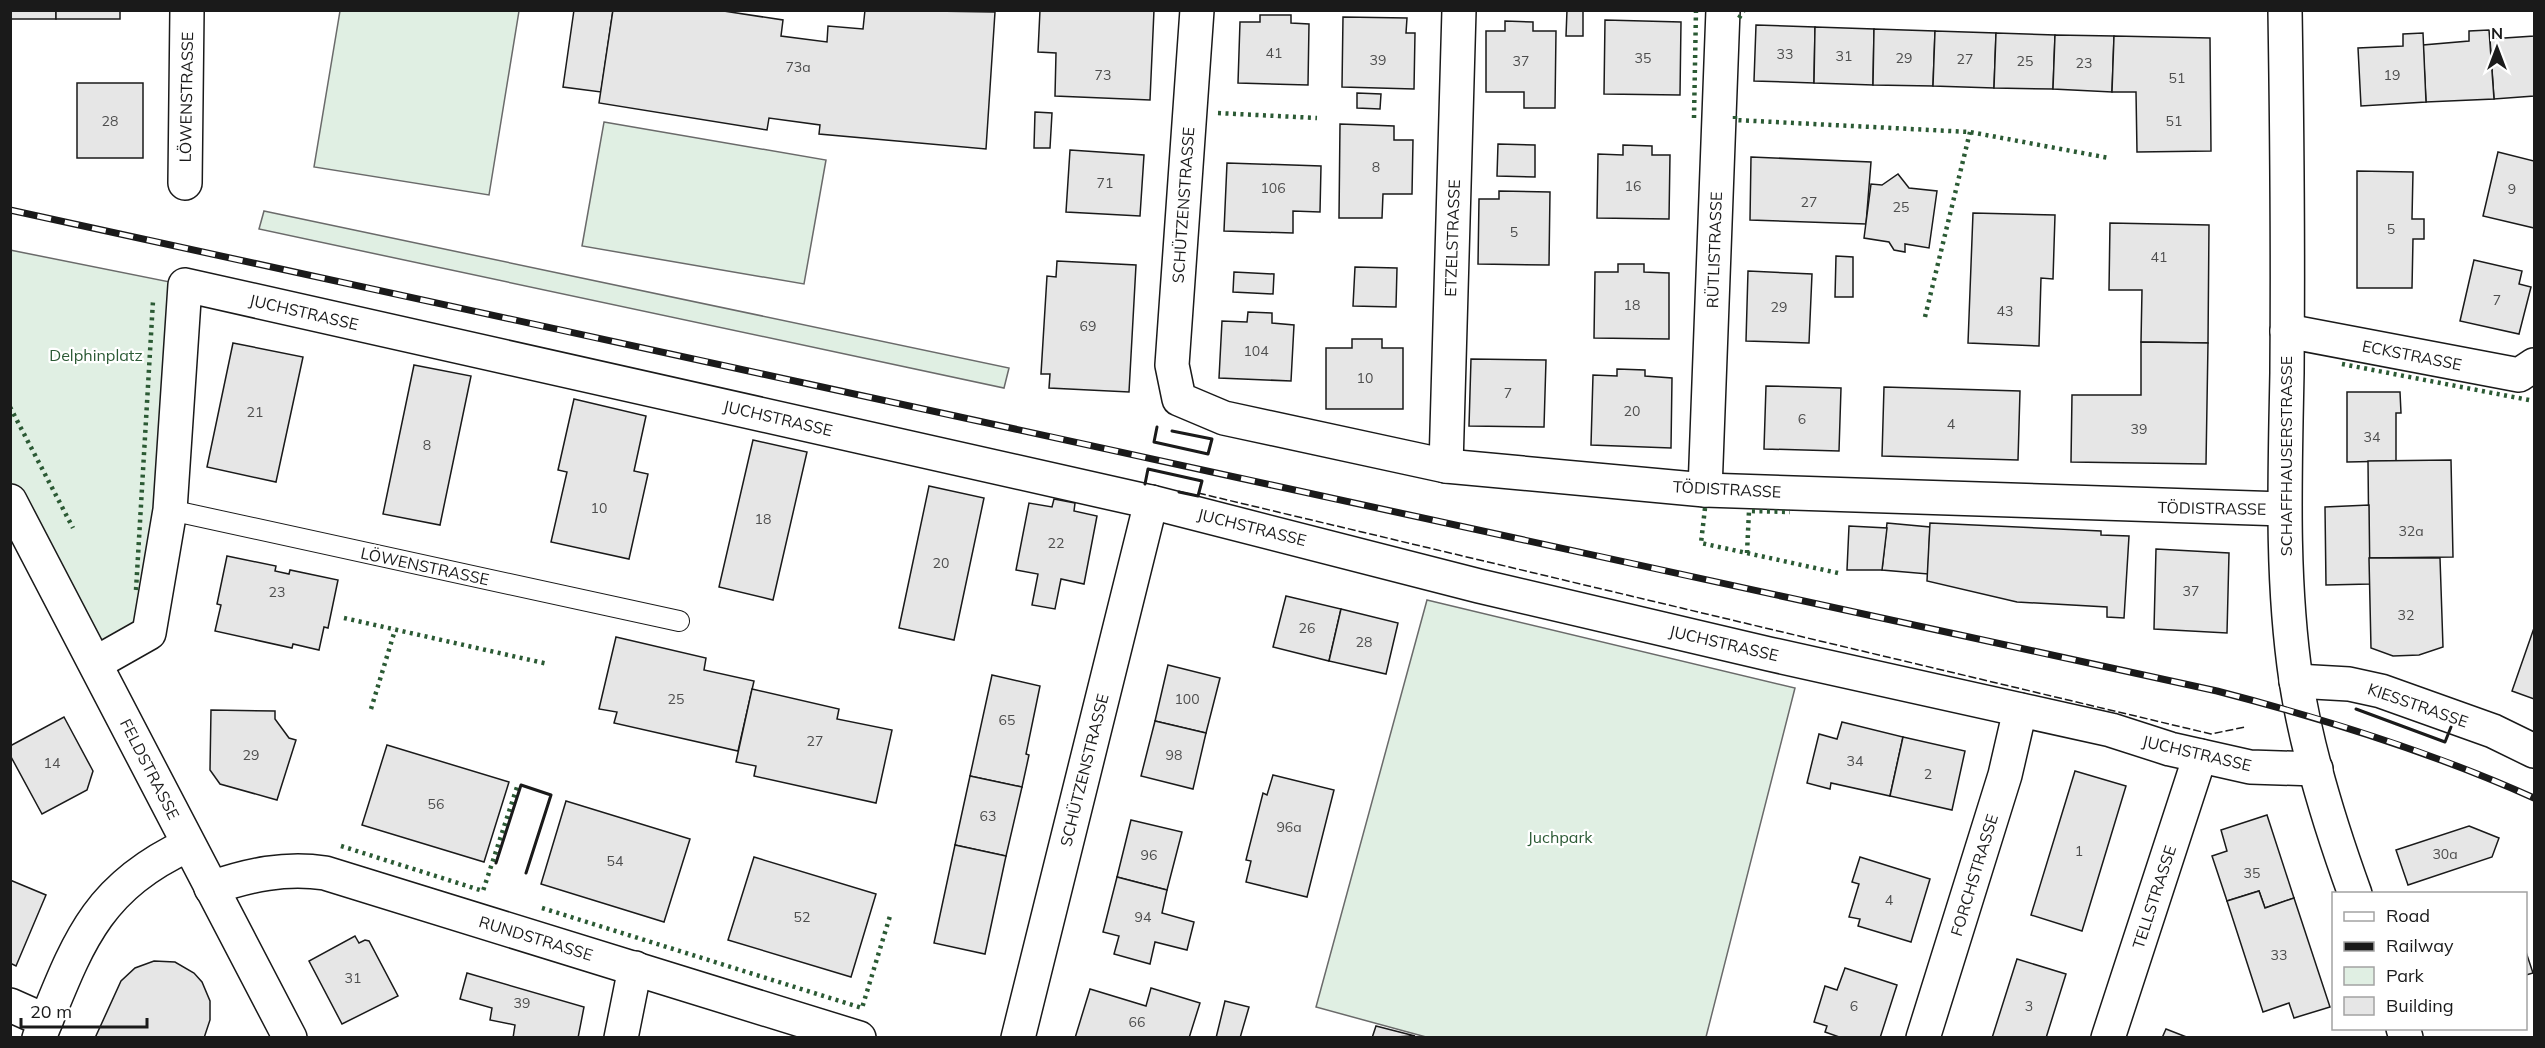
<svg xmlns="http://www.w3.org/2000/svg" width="2545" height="1048" font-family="Mulish,sans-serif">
<rect width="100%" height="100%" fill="#fff"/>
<g fill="#e0efe3" stroke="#6a6a6a" stroke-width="1.5">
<polygon points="340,11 519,11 489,195 314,167"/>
<polygon points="604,122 826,160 804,284 582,246"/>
<polygon points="264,211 1009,368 1004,388 259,229"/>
<polygon points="10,250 185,285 149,633 96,663 11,501"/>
<polygon points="1427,600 1795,688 1706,1037 1426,1037 1316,1007"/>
</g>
<g fill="#e6e6e6" stroke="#1a1a1a" stroke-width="1.5">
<rect x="10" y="10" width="46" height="9"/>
<rect x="56" y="10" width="64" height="9"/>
<polygon points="574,10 613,10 601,92 563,87"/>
<polygon points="613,10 717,10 783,20 781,36 827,42 828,26 863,29 865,10 995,12 986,149 819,134 820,125 769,118 767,130 599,103"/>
<polygon points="1040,10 1154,10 1150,100 1055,96 1056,53 1038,52"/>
<polygon points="1567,10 1583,10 1583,36 1566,36"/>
<polygon points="1260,15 1291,15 1291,23 1309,24 1308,85 1238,83 1240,22 1260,22"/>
<polygon points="1343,17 1407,18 1406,33 1415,33 1414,89 1342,87"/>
<polygon points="1605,20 1681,22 1680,95 1604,94"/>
<polygon points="1505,21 1533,22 1533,31 1556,31 1555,108 1524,108 1524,92 1486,92 1486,31 1505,31"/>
<polygon points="1756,25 1815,27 1814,83 1754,81"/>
<polygon points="2534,25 2534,96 2494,99 2490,39 2534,36"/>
<polygon points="1815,27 1874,29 1873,85 1814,83"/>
<polygon points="1874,29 1935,31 1933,86 1873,85"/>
<polygon points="2489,30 2494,99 2426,102 2423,45 2469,41 2469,31"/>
<polygon points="1935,31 1996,33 1994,88 1933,86"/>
<polygon points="1996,33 2055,35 2053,89 1994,88"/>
<polygon points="2423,33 2426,102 2361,106 2358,48 2403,46 2403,34"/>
<polygon points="2055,35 2114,36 2112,92 2053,89"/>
<polygon points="2114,36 2210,38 2211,151 2137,152 2136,92 2112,92"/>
<rect x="77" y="83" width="66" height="75"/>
<polygon points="1357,93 1381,94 1380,109 1357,108"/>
<polygon points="1035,112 1052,113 1050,148 1034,148"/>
<polygon points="1340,124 1394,126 1394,140 1413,140 1412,194 1383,194 1382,218 1339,218"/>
<polygon points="1498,144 1535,145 1535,177 1497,176"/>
<polygon points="1623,145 1652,146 1652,155 1670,155 1669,219 1597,218 1598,154 1623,155"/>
<polygon points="1070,150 1144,155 1140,216 1066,212"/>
<polygon points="2498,152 2534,161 2534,228 2483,216"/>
<polygon points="1751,157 1871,162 1866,224 1750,220"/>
<polygon points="1227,163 1321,166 1320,212 1293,211 1293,233 1224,231"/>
<polygon points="2357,171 2413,172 2412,219 2424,219 2424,239 2413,239 2412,288 2357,288"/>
<polygon points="1898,174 1909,188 1937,191 1929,248 1905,244 1905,252 1894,250 1889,242 1864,238 1871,184 1882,185"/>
<polygon points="1499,191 1550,192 1549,265 1478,264 1479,199 1499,199"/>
<polygon points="1973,213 2055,215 2053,279 2041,278 2039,346 1968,343"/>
<polygon points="2110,223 2209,225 2208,343 2141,342 2142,290 2109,290"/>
<polygon points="1836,256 1853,257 1853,297 1835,297"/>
<polygon points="2474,260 2522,271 2519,284 2531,287 2519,334 2460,321"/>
<polygon points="1057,261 1136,265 1129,392 1049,388 1050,374 1041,374 1047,276 1056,277"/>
<polygon points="1618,264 1644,264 1644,272 1669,273 1669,339 1594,338 1595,272 1618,272"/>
<polygon points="1355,267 1397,268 1396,307 1353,306"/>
<polygon points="1748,271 1812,274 1809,343 1746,341"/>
<polygon points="1234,272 1274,274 1273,294 1233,292"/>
<polygon points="1248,312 1272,313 1272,323 1294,325 1291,381 1219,378 1222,321 1247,322"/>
<polygon points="1352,339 1382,339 1382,348 1403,348 1403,409 1326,409 1326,348 1352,348"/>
<polygon points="2141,342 2208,343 2206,464 2071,462 2072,395 2141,395"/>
<polygon points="233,343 303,357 276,482 207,467"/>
<polygon points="1471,359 1546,360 1544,427 1469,426"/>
<polygon points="414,365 471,376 440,525 383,514"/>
<polygon points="1617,369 1645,370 1645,376 1672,378 1671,448 1591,445 1593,375 1617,376"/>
<polygon points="1766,386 1841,388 1839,451 1764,449"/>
<polygon points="1884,387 2020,391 2018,460 1882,456"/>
<polygon points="2347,392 2400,392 2401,413 2396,413 2396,461 2347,462"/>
<polygon points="574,399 646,416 634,471 648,474 629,559 551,542 567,472 558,470"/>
<polygon points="753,440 807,452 773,600 719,587"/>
<polygon points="2451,460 2453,557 2369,558 2368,461"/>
<polygon points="929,486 984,498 954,640 899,628"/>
<polygon points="1054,499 1075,503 1074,511 1097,516 1084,584 1061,579 1055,609 1032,605 1038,574 1016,570 1029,503 1052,507"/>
<polygon points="2369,505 2370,584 2326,585 2325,507"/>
<polygon points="1887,523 1930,527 1928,574 1882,570"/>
<polygon points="1930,523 2101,531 2101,535 2129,536 2124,618 2107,617 2107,607 2017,602 1927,581"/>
<polygon points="1849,526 1887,528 1882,570 1847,570"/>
<polygon points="2156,549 2229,553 2227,633 2154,629"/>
<polygon points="227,556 276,566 275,571 289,574 290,570 338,580 328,628 324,627 319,650 293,644 292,648 215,631 221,605 217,604"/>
<polygon points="2369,558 2440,558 2443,647 2419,655 2393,656 2371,648"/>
<polygon points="1286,596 1341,609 1329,661 1273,647"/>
<polygon points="1341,609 1398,623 1386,674 1329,661"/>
<polygon points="2534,628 2534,699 2512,691"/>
<polygon points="616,637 706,658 704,670 754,681 738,751 614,723 617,712 599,709"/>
<polygon points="1168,665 1220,678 1206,733 1155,721"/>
<polygon points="992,675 1040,686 1026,754 1029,755 1022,787 970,776"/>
<polygon points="752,689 839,709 837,719 892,730 876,803 754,776 756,766 736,762"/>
<polygon points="211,710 275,711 275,719 289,738 296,740 277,800 220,784 210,770"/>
<polygon points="64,717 93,771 87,790 42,814 10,755 10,746"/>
<polygon points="1155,721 1206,733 1193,789 1141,776"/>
<polygon points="1842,722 1903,737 1890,796 1831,783 1830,789 1807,783 1819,734 1837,739"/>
<polygon points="1903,737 1965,751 1952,810 1890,796"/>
<polygon points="387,745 509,782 484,862 362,825"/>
<polygon points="2075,771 2126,786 2082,931 2031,915"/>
<polygon points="1273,775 1334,790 1307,897 1246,882 1251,861 1246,860 1263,793 1267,795"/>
<polygon points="970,776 1022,787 1006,856 955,845"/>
<polygon points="566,801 690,839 664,922 541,884"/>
<polygon points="2267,815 2294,898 2265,908 2259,891 2227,901 2212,856 2227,851 2221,830"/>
<polygon points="1131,820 1182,832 1167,890 1117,877"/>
<polygon points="2469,826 2499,838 2492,857 2408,885 2396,850"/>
<polygon points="955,845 1006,856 985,954 934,943"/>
<polygon points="754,857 876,894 851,977 728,940"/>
<polygon points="1860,857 1930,879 1911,942 1858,926 1860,919 1849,917 1859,884 1852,882"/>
<polygon points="1117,877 1167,890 1162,913 1194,922 1187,950 1155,942 1150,964 1114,954 1119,936 1103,932"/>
<polygon points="10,880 46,895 16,966 10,963"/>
<polygon points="2259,891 2265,908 2294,898 2330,1007 2294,1018 2289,1003 2263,1012 2227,901"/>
<polygon points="355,936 359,943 365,940 369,941 398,996 342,1024 309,961"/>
<polygon points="2526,952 2533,973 2526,975"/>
<polygon points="2017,959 2066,974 2046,1038 1992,1038"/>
<polygon points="154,961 175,962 194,973 202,982 210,1001 210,1020 204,1038 95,1038 121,981 135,968"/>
<polygon points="1845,968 1897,985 1880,1038 1842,1038 1825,1032 1827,1026 1814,1022 1825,986 1837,990"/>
<polygon points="467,973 584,1007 578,1038 513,1038 515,1025 490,1020 492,1008 460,999"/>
<polygon points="1151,988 1200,1003 1189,1038 1075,1038 1090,989 1146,1006"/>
<polygon points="1225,1001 1249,1007 1240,1038 1216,1038"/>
<polygon points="1376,1026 1415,1036 1372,1038"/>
<polygon points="2166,1029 2189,1038 2162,1038"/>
</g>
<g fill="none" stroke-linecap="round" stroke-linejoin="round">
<g stroke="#1a1a1a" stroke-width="22">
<polyline id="service" points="170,510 679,621"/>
</g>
<g stroke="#1a1a1a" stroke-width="36">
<g id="minor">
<polyline points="1197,10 1172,365 1179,399 1224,418 1446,466 1705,490 2284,509"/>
<polyline points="185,183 187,10"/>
<polyline points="2287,331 2519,375 2534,365"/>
<polyline points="1446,466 1459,10"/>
<polyline points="1705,490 1723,10"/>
<polyline points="96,663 149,633 170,510 185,285 1151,502 1479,586 1769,654 2111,730 2170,749 2250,767 2316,769"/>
<polyline points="2296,681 2349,684 2381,691 2493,731 2534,751"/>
<path d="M211,888C249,875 285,867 325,873L859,1038"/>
<polyline points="10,1005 46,1021"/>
<path d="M39,1038C77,946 93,889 188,845"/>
<polyline points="621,1038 635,968"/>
<polyline points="1018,1038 1151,502"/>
<polyline points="1923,1038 2005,775 2020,710"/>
<polyline points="2108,1038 2200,756"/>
</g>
</g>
<g stroke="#1a1a1a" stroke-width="36">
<polyline id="tertiary" points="10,501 290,1038"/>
</g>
<g stroke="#1a1a1a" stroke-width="36">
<g id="secondary">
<path d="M2285,10C2287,131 2288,252 2287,373C2285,475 2281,578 2296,680C2307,752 2330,825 2355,894"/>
<polyline points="2403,1028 2406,1038"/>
</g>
</g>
<use href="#service" stroke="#fff" stroke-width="20"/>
<use href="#minor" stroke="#fff" stroke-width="33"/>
<use href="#tertiary" stroke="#fff" stroke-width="33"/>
<use href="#secondary" stroke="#fff" stroke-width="33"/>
<g stroke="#1a1a1a" stroke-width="7">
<path id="rail" d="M10,210L2217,691C2325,719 2432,752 2534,798"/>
</g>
<use href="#rail" stroke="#fff" stroke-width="4.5" stroke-dasharray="14" stroke-linecap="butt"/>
<g stroke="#2b5a34" stroke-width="4.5" stroke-dasharray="3 4.5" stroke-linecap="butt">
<polyline points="1739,18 1744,10"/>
<polyline points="1218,113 1317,118"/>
<polyline points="1735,116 1735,120 1970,132 2109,158"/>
<polyline points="1694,118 1696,10"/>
<polyline points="1925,317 1970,132"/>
<polyline points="2342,364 2534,401"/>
<polyline points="10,407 73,528"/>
<polyline points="1705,508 1701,543 1838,573"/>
<polyline points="1747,553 1749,511 1790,512"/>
<polyline points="136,590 153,301"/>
<polyline points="344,618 548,664"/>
<polyline points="371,709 395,630"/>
<polyline points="341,846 483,891 517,787"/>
<polyline points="542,908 862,1008 890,916"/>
</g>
<polyline stroke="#1a1a1a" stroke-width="1.5" stroke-dasharray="8 3" stroke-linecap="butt" points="1198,493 2211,734 2245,727"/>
<g stroke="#1a1a1a" stroke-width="3">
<polyline points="1157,427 1154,442 1208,454 1212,439 1172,431"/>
<polyline points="1145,484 1148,469 1202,481 1198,496 1179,492"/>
<polyline points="2356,709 2445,742 2451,727"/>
<polyline points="496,863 521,785 551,795 526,873"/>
</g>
</g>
<g text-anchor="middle" stroke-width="4.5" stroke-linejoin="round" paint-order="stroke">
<g font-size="14" fill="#4d4d4d">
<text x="1274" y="58">41</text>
<text x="1785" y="59">33</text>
<text x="1844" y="61">31</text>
<text x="1643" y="63">35</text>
<text x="1904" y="63">29</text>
<text x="1965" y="64">27</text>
<text x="1378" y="65">39</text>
<text x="1521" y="66">37</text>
<text x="2025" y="66">25</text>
<text x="2084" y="68">23</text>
<text x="798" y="72">73a</text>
<text x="1103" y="80">73</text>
<text x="2392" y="80">19</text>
<text x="2177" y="83">51</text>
<text x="110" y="126">28</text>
<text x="2174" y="126">51</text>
<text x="1376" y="172">8</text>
<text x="1105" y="188">71</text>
<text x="1633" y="191">16</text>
<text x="1273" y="193">106</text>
<text x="2512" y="194">9</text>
<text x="1809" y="207">27</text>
<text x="1901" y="212">25</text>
<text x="2391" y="234">5</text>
<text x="1514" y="237">5</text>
<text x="2159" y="262">41</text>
<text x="2497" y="305">7</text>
<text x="1632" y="310">18</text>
<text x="1779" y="312">29</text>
<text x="2005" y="316">43</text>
<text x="1088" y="331">69</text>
<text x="1256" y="356">104</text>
<text x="1365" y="383">10</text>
<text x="1508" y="398">7</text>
<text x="1632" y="416">20</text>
<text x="255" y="417">21</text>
<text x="1802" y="424">6</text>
<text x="1951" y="429">4</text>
<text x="2139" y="434">39</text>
<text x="2372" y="442">34</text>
<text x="427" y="450">8</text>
<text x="599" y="513">10</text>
<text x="763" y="524">18</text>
<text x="2411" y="536">32a</text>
<text x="1056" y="548">22</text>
<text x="941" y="568">20</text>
<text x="2191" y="596">37</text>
<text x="277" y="597">23</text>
<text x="2406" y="620">32</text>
<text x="1307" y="633">26</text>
<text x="1364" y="647">28</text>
<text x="676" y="704">25</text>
<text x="1187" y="704">100</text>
<text x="1007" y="725">65</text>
<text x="815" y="746">27</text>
<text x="251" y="760">29</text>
<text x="1174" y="760">98</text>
<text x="1855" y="766">34</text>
<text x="52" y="768">14</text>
<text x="1928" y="779">2</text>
<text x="436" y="809">56</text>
<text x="988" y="821">63</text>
<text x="1289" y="832">96a</text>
<text x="2079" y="856">1</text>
<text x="2445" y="859">30a</text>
<text x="1149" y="860">96</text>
<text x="615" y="866">54</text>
<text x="2252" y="878">35</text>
<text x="1889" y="905">4</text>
<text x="802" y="922">52</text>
<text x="1143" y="922">94</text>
<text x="2279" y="960">33</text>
<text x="353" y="983">31</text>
<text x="522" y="1008">39</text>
<text x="1854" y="1011">6</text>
<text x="2029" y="1011">3</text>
<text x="1137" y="1027">66</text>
</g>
<g font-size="16" fill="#1a1a1a" stroke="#fff">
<text transform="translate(186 97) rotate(-89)" y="6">LÖWENSTRASSE</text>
<text transform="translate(1183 205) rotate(-86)" y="6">SCHÜTZENSTRASSE</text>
<text transform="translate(1452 238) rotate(-88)" y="6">ETZELSTRASSE</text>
<text transform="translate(1714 250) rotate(-88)" y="6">RÜTLISTRASSE</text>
<text transform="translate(304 312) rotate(13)" y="6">JUCHSTRASSE</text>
<text transform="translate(2412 355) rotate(11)" y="6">ECKSTRASSE</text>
<text transform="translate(778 418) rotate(13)" y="6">JUCHSTRASSE</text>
<text transform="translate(2286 456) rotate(-90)" y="6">SCHAFFHAUSERSTRASSE</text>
<text transform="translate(1727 489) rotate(3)" y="6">TÖDISTRASSE</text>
<text transform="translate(2212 508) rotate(1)" y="6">TÖDISTRASSE</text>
<text transform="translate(1252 527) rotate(14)" y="6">JUCHSTRASSE</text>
<text transform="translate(425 566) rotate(12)" y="6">LÖWENSTRASSE</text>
<text transform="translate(1724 643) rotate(13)" y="6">JUCHSTRASSE</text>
<text transform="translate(2418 705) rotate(19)" y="6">KIESSTRASSE</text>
<text transform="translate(2197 753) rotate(13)" y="6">JUCHSTRASSE</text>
<text transform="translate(150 769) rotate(63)" y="6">FELDSTRASSE</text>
<text transform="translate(1084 770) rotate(-76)" y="6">SCHÜTZENSTRASSE</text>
<text transform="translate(1974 875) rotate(-73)" y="6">FORCHSTRASSE</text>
<text transform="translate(2154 897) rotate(-72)" y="6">TELLSTRASSE</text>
<text transform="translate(536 938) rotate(17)" y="6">RUNDSTRASSE</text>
</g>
<g font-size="16" fill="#2b5a34" stroke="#fff">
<text x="96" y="361">Delphinplatz</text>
<text x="1560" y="843">Juchpark</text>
</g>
</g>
<rect width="2545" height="1048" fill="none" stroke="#1a1a1a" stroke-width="24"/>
<rect x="2332" y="892" width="195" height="138" fill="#ffffff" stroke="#a3a3a3" stroke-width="1.5"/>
<rect x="2344" y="912" width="30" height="9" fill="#ffffff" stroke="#a3a3a3" stroke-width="1.5"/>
<text x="2386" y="922" font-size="18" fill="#1a1a1a">Road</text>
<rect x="2344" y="942" width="30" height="9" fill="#1a1a1a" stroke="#a3a3a3" stroke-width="1.5"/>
<text x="2386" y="952" font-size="18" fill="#1a1a1a">Railway</text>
<rect x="2344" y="967" width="30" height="18" fill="#e0efe3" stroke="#a3a3a3" stroke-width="1.5"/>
<text x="2386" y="982" font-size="18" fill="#1a1a1a">Park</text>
<rect x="2344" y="997" width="30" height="18" fill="#e6e6e6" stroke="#a3a3a3" stroke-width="1.5"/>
<text x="2386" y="1012" font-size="18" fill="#1a1a1a">Building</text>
<g transform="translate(2497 48)" stroke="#ffffff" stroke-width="4.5" paint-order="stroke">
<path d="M0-4.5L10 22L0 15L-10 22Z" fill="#1a1a1a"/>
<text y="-9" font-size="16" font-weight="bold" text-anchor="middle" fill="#1a1a1a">N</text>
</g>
<path d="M21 1018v9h126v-9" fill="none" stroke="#1a1a1a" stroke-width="3"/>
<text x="30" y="1018" font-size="18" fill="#1a1a1a" stroke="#ffffff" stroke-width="4.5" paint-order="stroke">20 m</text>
</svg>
